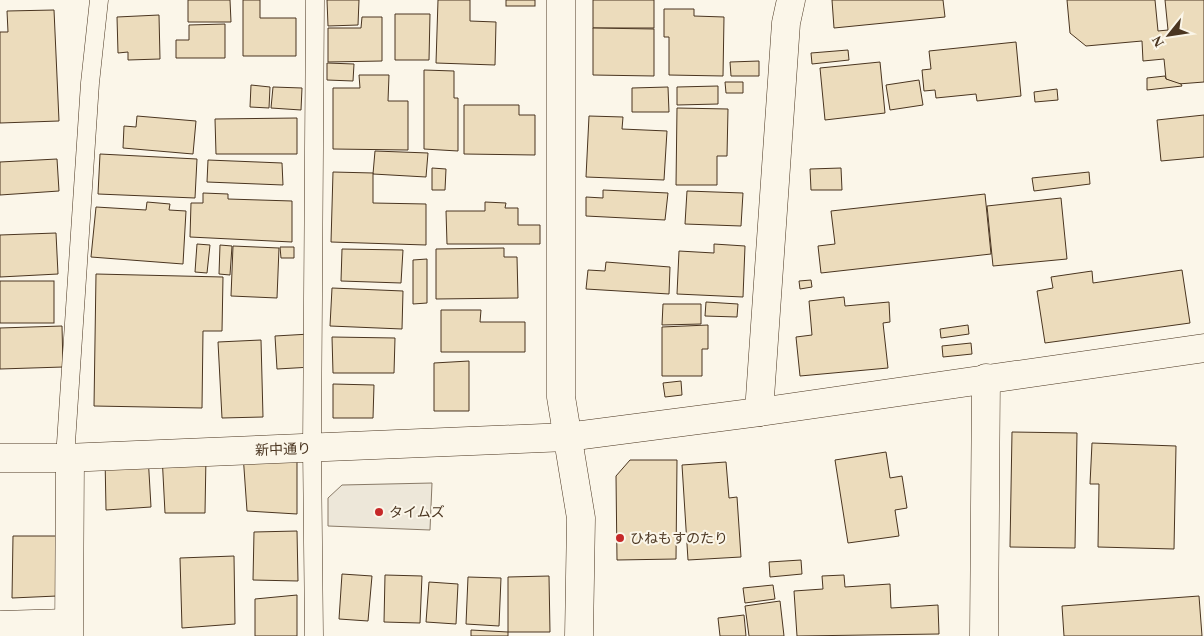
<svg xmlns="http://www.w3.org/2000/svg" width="1204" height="636" font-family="'Times New Roman','Noto Sans JP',serif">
<rect width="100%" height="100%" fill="#fbf6e9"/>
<polygon fill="#ede7d9" stroke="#887966" points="432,483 430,530 328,526 328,498 342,485"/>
<g fill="#ecdcbc" stroke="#4a3520">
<polygon points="188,0 230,0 231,22 188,22"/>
<polygon points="243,0 260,0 260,18 296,18 296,56 243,56"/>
<polygon points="327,0 359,0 358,25 328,26"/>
<polygon points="438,0 470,0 470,21 496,22 495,65 436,63"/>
<rect x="506" y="0" width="29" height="6"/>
<rect x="593" y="0" width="61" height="28"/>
<polygon points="832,0 943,0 945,17 834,28"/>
<polygon points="1067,0 1155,0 1158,31 1168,30 1165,0 1204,0 1204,82 1178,84 1166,79 1164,59 1143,61 1142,41 1086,46 1070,33"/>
<polygon points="664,9 694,9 694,16 724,17 723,76 669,75 669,37 664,37"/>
<polygon points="54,10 59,121 0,123 0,32 8,32 7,11"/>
<polygon points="395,14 430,14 429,60 395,60"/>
<polygon points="159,15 160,59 128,60 128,52 118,53 117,17"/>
<polygon points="362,17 382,17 382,61 328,62 328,28 361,28"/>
<polygon points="225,24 225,58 176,58 176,40 189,40 189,25"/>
<polygon points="593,28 654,29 654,76 593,75"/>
<polygon points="1016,42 1021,96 977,101 976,94 936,98 935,90 924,91 922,70 931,69 929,51"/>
<polygon points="848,50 849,60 812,64 811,53"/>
<polygon points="759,61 759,76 731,76 730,62"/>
<polygon points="880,62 885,113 825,120 820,68"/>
<polygon points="327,63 354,64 353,81 327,80"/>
<polygon points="424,70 454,71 454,98 458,98 458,151 424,149"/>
<polygon points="359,75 389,75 388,101 408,101 408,150 333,149 333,88 360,88"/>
<polygon points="1165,76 1166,79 1181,84 1182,86 1147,90 1147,78"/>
<polygon points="919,80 923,105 890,110 886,85"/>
<polygon points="725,82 743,82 743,93 726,93"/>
<polygon points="251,85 270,87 269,108 250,107"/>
<polygon points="718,86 718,104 677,105 677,87"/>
<polygon points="273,87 302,88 301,110 271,108"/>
<polygon points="668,87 669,112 632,112 632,88"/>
<polygon points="1057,89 1058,100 1035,102 1034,92"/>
<polygon points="464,105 519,105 519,115 535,115 535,155 464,154"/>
<polygon points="677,108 728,109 727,156 717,156 717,185 676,185"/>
<polygon points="1204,115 1204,157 1161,161 1157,120"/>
<polygon points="137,116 196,121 193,154 123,148 124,126 136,127"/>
<polygon points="589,116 623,117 622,129 667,131 664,180 586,177"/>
<polygon points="297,118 297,154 216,154 215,119"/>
<polygon points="375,151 428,153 426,177 373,174"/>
<polygon points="100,154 197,159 195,198 98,194"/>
<polygon points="57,159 59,191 0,195 0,162"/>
<polygon points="208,160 282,163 283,185 207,182"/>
<polygon points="432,168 446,169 445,190 432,190"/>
<polygon points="841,168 842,190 811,190 810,169"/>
<polygon points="333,172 373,173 373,203 426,204 426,245 331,242"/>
<polygon points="1089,172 1090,184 1034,191 1032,178"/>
<polygon points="603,190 668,193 665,220 586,216 586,197 603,198"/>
<polygon points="687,191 743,193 741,226 685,224"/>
<polygon points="203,193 228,194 228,199 292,201 292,242 190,237 191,203 203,203"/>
<polygon points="985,194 991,254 821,273 818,246 835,244 831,211"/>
<polygon points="1061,198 1067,259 993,266 987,206"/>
<polygon points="147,202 170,204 169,210 186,211 183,264 91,257 96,207 146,210"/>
<polygon points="485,202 506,203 505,208 518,208 518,225 540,225 540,244 447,244 446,211 485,211"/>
<polygon points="56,233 58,274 0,277 0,235"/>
<polygon points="197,244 210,245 207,273 195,272"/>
<polygon points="714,244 745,246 743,297 677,294 679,251 714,253"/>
<polygon points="220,245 232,246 230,275 219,274"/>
<polygon points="233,246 279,248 277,298 231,296"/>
<polygon points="280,247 294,247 294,258 281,258"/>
<polygon points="504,248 504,257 517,257 518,298 436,299 436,249"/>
<polygon points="342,249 403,250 401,283 341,281"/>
<polygon points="427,259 427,303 413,304 413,260"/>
<polygon points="606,262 670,267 669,294 586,289 588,270 605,271"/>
<polygon points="1182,270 1190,323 1045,343 1037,291 1053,288 1051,277 1092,271 1093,283"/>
<polygon points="96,274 223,277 222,331 203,331 202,408 94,406"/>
<polygon points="811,280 812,287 800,289 799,281"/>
<rect x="0" y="281" width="54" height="42"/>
<polygon points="332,288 403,291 402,329 330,326"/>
<polygon points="844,297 845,306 889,302 890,322 883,323 888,368 800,376 796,337 812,335 809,301"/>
<polygon points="706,302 738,304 737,317 705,316"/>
<polygon points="663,304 701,304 701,324 662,325"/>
<polygon points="441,310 481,310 480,322 525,322 525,352 441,352"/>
<polygon points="708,325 708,349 702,349 702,376 662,376 662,327"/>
<polygon points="968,325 969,334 941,338 940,329"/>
<polygon points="62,326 63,367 0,369 0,328"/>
<polygon points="310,334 312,367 277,369 275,336"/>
<polygon points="332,337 395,338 394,373 333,373"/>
<polygon points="261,340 263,417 222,418 218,342"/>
<polygon points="971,343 972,354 943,357 942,346"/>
<polygon points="469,361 469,411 434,411 434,363"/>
<polygon points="681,381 682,395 665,397 663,383"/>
<polygon points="333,384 374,385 373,418 333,418"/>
<polygon points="1012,432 1077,433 1075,548 1010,547"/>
<polygon points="1092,443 1176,446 1174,549 1098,547 1099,484 1090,484"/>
<polygon points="886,452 890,478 902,476 907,508 895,510 899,536 848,543 835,460"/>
<polygon points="243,454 297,456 297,514 247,511"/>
<polygon points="148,455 151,507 106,510 105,457"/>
<polygon points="162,455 206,456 205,513 165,513"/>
<polygon points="630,460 677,460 676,559 617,560 616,476"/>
<polygon points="726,462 729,498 737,497 741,557 688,560 682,465"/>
<polygon points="297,531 298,581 253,580 254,532"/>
<polygon points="13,536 57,536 57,596 12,598"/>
<polygon points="234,556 235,624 182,628 180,558"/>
<polygon points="801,560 802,574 770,577 769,562"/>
<polygon points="342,574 372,576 368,621 339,619"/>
<polygon points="385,575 422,576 420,623 384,622"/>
<polygon points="844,575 845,587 890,584 891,608 938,605 939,634 797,636 794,591 823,589 822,576"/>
<polygon points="549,576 550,632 508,632 508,577"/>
<polygon points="468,577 501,578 499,626 466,624"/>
<polygon points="429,582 458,584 456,624 426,622"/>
<polygon points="773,585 775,599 745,603 743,588"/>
<polygon points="297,595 297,636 255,636 255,599"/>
<polygon points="1199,596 1202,636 1064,636 1062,606"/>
<polygon points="780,601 784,636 749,636 745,606"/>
<polygon points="744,615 746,636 720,636 718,618"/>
<polygon points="471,630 508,632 508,636 471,636"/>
</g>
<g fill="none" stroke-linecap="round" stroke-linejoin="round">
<g stroke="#4a3520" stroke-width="19">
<g id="service">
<polyline points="65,458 90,83 99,0"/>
<polyline points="314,636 312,448 315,0"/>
</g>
</g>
<g stroke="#4a3520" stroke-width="29">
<g id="minor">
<polyline points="561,0 561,397 581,518 579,636"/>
<polyline points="759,412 786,23 791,0"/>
<polyline points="0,458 65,458 567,437 759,412 1204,348"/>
<polyline points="0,625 68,623"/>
<polyline points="69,636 70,457"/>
<polyline points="984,636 986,378"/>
</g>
</g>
<use href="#service" stroke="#fbf6e9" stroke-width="18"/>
<use href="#minor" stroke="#fbf6e9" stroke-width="28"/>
</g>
<g fill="#c62828" stroke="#fbf6e9" stroke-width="2">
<circle cx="379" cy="512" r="5"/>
<circle cx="620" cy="538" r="5"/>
</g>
<g text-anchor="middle" stroke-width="4" stroke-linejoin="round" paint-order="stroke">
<g font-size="14" fill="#4a3520" stroke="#fbf6e9">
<text transform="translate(283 449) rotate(-2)" y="5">新中通り</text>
</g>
<g font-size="14" fill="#4a3520" stroke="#fbf6e9" text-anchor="start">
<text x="389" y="517">タイムズ</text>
<text x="630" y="543">ひねもすのたり</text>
</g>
</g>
<g transform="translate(1169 35) rotate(240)" stroke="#fbf6e9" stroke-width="4" paint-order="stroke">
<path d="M0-4L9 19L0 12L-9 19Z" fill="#4a3520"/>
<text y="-8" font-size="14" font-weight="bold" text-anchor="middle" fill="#4a3520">N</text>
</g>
</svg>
